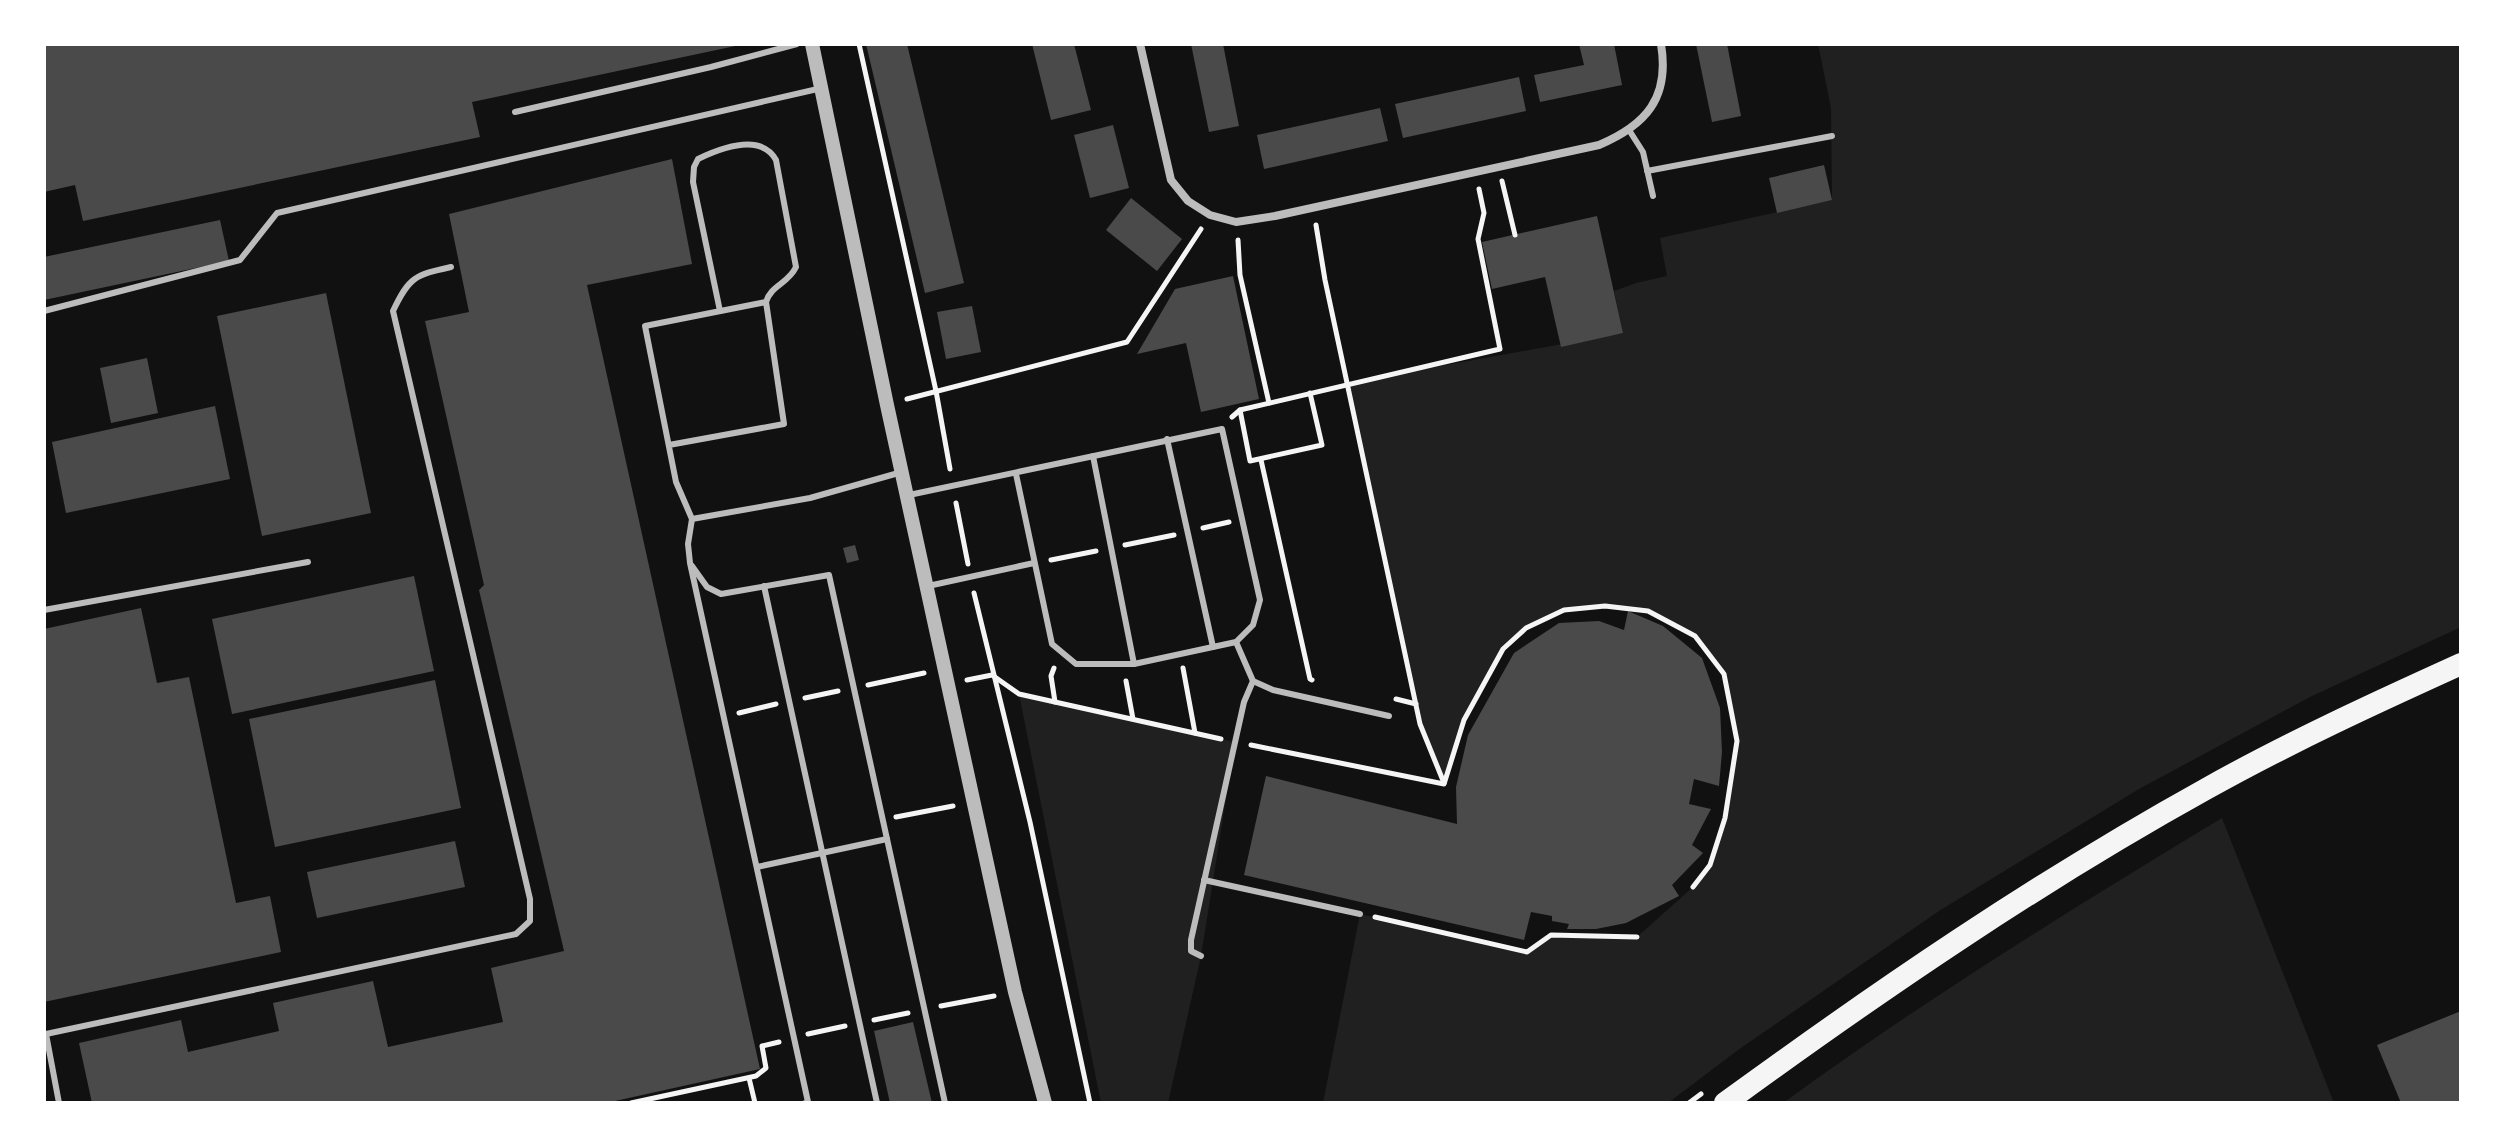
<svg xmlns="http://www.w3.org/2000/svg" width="2505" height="1147" font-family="'Playfair Display',serif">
<rect width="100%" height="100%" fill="#111"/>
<g fill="#202020">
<polygon points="1818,44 2461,44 2461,627 2310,697 2139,789 1939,911 1738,1050 1668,1103 1323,1103 1360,914 1527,952 1551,935 1637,937 1693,887 1710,865 1725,818 1737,741 1724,674 1695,636 1648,611 1605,606 1564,610 1526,628 1503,649 1464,720 1444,784 1420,724 1347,383 1623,333 1614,291 1636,283 1667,276 1660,238 1832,200 1831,108"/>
<polygon points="1019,694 1235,742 1201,956 1168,1103 1101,1103"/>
<path d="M2222,818L2334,1103H1783C1924,1000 2073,908 2222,818Z"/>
</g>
<g fill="#4a4a4a">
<polygon points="44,44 740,44 740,45 472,102 480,137 83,221 75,185 44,192"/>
<polygon points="866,44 907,44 964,283 925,293"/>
<polygon points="1032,44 1074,44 1091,110 1051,120"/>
<polygon points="1191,44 1223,44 1239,126 1209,132"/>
<polygon points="1579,44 1614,44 1622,85 1540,102 1534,75 1584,65"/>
<polygon points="1696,44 1727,44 1741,116 1712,122"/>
<polygon points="1519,77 1526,111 1403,138 1395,104"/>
<polygon points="1380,108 1388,141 1264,169 1257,135"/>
<polygon points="1113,125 1129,188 1090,198 1074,135"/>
<polygon points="672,159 692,264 587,285 760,1069 606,1103 92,1103 79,1043 181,1020 188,1052 279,1031 273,1003 373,981 388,1047 503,1022 491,968 564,951 479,590 484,585 425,321 469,312 449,214"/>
<polygon points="1824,165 1832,200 1777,213 1769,178"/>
<polygon points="1131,198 1182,239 1157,271 1106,230"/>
<polygon points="1597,216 1623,333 1561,347 1545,277 1492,289 1482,242"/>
<polygon points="220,220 229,261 44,300 44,257"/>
<polygon points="1233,276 1259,399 1201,412 1186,343 1137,354 1175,289"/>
<polygon points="326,293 371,513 262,536 217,316"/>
<polygon points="972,306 981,352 946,359 937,312"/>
<polygon points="147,358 158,413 111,423 100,368"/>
<polygon points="215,406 230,479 66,513 52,442"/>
<polygon points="855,545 859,560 847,563 843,548"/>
<polygon points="414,576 434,671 232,714 212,619"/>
<polygon points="141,608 157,683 189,677 236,903 270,896 281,952 44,1002 44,629"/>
<polygon points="1628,611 1663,626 1702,658 1720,708 1722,752 1719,786 1694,779 1689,804 1711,809 1692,845 1703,853 1672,885 1679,896 1626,923 1596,929 1567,929 1569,924 1552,921 1552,916 1531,912 1524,940 1244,875 1266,776 1457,824 1456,787 1468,735 1514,653 1559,623 1599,621 1624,630"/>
<polygon points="435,680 461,808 275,847 249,719"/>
<polygon points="455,841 465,887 317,918 307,872"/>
<polygon points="2461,1011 2461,1103 2401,1103 2377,1045"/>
<polygon points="913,1022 932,1103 890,1103 874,1031"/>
</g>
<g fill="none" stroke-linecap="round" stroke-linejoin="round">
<g stroke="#f5f5f5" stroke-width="5">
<polyline points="859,44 936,391 950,469"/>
<polyline points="1502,181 1515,235"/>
<polyline points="1316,225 1325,280 1420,724 1444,783"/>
<polyline points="1238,240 1240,275 1269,403"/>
<polyline points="907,399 1127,342 1201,229"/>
<polyline points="1240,410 1250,461 1322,445 1310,393"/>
<polyline points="1232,417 1240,410 1500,349 1478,239 1484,213 1479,189"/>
<polyline points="1261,460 1310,679 1312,680"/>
<polyline points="956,503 968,564"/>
<polyline points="1203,528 1229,522"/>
<polyline points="1125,545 1174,535"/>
<polyline points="1051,560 1096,551"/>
<polyline points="974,593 1030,822 1090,1103"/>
<polyline points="1054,668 1051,676 1055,702"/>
<polyline points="1183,668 1195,733"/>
<polyline points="967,680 992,675 1019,694 1221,739"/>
<polyline points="1126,681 1133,719"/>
<polyline points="868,685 924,673"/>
<polyline points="805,698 838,691"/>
<polyline points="1396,699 1416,704"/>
<polyline points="739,713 776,704"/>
<polyline points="1251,745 1444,784 1464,720 1503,649 1526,628 1564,610 1605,606 1648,611 1695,636 1724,674 1737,741 1725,818 1710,865 1693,887"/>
<polyline points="896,817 953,806"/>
<polyline points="1375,917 1527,952 1551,935 1637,937"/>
<polyline points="941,1006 994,996"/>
<polyline points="874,1020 908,1013"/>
<polyline points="808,1034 845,1026"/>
<polyline points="749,1078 755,1103"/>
<polyline points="631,1103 756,1076 766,1068 762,1046 779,1042"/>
<polyline points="1689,1103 1701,1094"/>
</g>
<g stroke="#bcbcbc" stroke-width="6">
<polyline points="515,112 711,67 797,44"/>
<polyline points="1629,130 1643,152 1653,196"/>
<polyline points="1647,171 1832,136"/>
<polyline points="44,311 240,260 277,213 822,88"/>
<path d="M720,311L693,182L694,167L698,159C721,148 761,133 776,160L796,267C788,284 771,285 766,302"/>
<polyline points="1167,439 1213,647"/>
<polyline points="669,445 784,424 766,302 645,326 676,482 692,519 688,544 690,563 808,1102 805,1103"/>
<polyline points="1093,456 1134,664"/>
<polyline points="909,495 1222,429 1260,600 1253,625 1236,642 1134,664 1076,664 1052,644 1016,474"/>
<polyline points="692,519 810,498 902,472"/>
<polyline points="692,566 707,587 721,594 829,575 945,1103"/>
<polyline points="764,586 877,1103"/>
<polyline points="928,586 1034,563"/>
<polyline points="44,610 308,562"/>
<polyline points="1236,642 1253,681 1273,690 1389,716"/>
<polyline points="757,867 887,839"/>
<polyline points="1204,880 1360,914"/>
<polyline points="1201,956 1191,951 1191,940 1244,702 1253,681"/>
<path d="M59,1103L46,1034L516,934L530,921V899L393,311C409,277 415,275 451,267"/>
</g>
<path stroke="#bcbcbc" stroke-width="8" d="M1140,44L1171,180L1188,201L1210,215L1236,222L1275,216L1599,145C1646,125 1670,98 1661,44"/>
<polyline stroke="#bcbcbc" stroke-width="14" points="812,44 887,405 1015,992 1045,1103"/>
<path stroke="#f5f5f5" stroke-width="22" d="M1725,1103C1880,990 2038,882 2206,789C2288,743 2375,703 2461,664"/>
</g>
<rect width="2505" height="1147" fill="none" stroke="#ffffff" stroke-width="92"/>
</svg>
